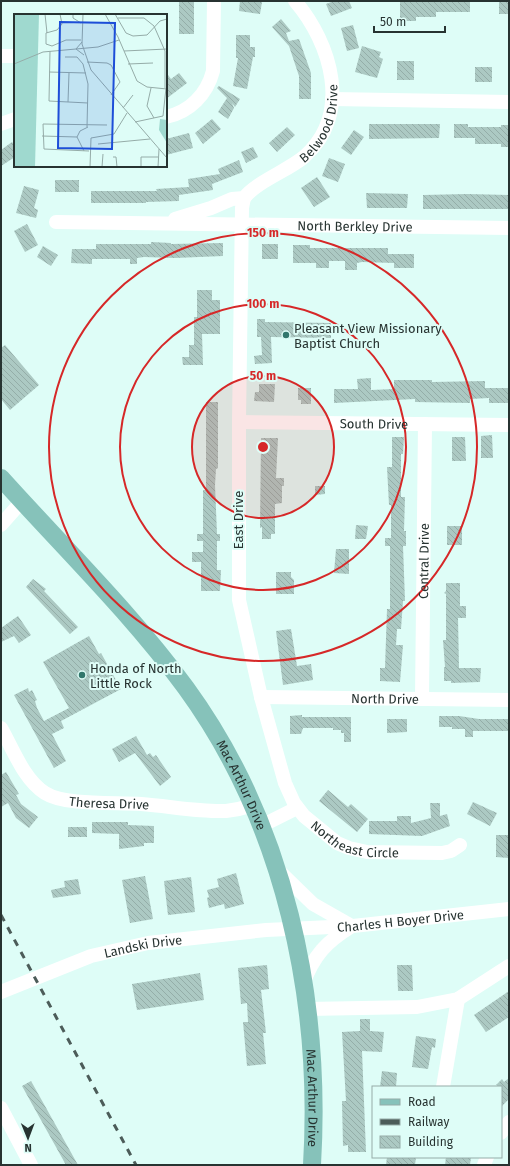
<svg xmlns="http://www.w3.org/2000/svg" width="510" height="1166" font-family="'Fira Sans',sans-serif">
<defs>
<pattern id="building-back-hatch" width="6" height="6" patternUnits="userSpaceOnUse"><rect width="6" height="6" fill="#acc9c3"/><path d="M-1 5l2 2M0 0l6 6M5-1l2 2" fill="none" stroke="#94ada8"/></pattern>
</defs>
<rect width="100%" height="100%" fill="#defdf7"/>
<g fill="url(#building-back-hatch)">
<rect x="179" y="1" width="15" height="33"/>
<polygon points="240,1 262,2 260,14 239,11"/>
<polygon points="334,1 349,1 352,8 331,16 326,4"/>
<polygon points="400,1 470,1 470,12 436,12 436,17 416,17 416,21 400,21"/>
<rect x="499" y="1" width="10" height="13"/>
<polygon points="281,19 291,31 286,33 289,41 299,39 311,73 311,99 299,99 299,76 289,46 272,27"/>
<polygon points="353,25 359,48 347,51 341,28"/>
<polygon points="236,35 250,35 250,47 255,47 255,57 253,57 247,89 233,86 238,58 236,58"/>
<polygon points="362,46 381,52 379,57 383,59 377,78 355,72"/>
<rect x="397" y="61" width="17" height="19"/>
<rect x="475" y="67" width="17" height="15"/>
<polygon points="166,72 171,79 179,73 187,83 166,99"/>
<polygon points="219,86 240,99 235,107 232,103 234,108 228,119 218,112 227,98 217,88"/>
<polygon points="212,119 221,129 203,144 195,133"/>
<polygon points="369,124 440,124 439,138 369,139"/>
<polygon points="454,124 468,124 468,127 501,127 501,125 509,125 509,147 501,147 501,144 475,144 475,138 454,138"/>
<polygon points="287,127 295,135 277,152 269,143"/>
<polygon points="354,130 364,137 351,155 341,148"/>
<polygon points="189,133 193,148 166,155 166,139"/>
<polygon points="12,142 15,146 15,157 1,166 1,150"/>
<polygon points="253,147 258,157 246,163 241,152"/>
<polygon points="329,158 345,164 338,182 322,176"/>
<polygon points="239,160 243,172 212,184 213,190 179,195 179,201 146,202 146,203 91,203 91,191 157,191 156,189 189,187 188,179 220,174 218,169"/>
<polygon points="317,177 330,197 314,207 301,188"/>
<rect x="55" y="180" width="24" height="12"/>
<polygon points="24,186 39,190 34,208 38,210 36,218 16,213"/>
<polygon points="366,193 408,194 407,208 367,208"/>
<polygon points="467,194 509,195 509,209 423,209 423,195"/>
<polygon points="27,224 38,245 25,252 14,231"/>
<polygon points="151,242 171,243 171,244 223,243 223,256 175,258 144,257 137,258 137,264 130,264 130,259 92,259 92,264 71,263 72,249 96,249 96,244 151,244"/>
<rect x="262" y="244" width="16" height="15"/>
<polygon points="293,245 310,245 310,248 388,248 388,254 414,254 414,268 394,268 394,263 362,262 357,263 357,270 345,270 345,261 329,261 329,268 316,268 316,263 293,263"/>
<polygon points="43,246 58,255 51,266 37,257"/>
<polygon points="197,290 212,290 212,300 220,300 220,334 202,334 203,365 183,365 182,357 189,357 189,345 194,345 194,317 197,317"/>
<polygon points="257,319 265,319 265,322 331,323 331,338 271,337 272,363 255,364 254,356 262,355 261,337 257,337"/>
<polygon points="5,345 39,385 10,410 1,399 1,348"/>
<polygon points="371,378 371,390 394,389 394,380 432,380 432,382 485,381 485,388 509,388 509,403 489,403 489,398 470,399 470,403 415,402 415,399 334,403 334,389 358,389 357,379"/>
<polygon points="259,384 275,384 274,402 254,401 255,392 259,392"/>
<polygon points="298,388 311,388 311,404 301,404 301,400 298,400"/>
<polygon points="206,402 218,402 218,468 216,469 215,485 217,534 220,534 220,541 217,541 217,570 221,570 220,591 201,591 201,562 192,562 192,552 203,552 203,541 197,541 197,534 203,534 203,490 206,490"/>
<polygon points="492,435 493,458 481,458 481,436"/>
<polygon points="392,437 404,437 403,454 401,454 401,497 405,497 404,531 406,531 406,546 403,546 405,601 403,601 401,629 397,629 396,645 403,645 400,682 380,681 380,668 385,668 387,609 390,609 390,546 385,546 385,538 391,538 391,505 389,505 387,467 392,467"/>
<polygon points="452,437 465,437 466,461 452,461"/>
<polygon points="261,438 278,438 276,478 284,478 284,486 282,486 282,503 275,504 275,534 271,534 271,539 262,539 262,527 260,528"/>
<polygon points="315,486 325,486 325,494 315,495"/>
<polygon points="356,525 368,526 366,539 355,539"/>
<rect x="447" y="526" width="15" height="19"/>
<polygon points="336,549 349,549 349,574 334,573"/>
<polygon points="276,572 291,572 291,577 294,580 294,594 276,594"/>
<polygon points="33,579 46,589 44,591 78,627 70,634 26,587"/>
<polygon points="446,583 460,583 460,606 466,606 466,618 458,618 459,668 481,668 480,682 451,683 451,681 444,681 444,667 445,667 443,640 446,640 446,594 444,593 446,591"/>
<polygon points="18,616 31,635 19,643 14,636 1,642 1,628"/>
<polygon points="291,629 297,666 311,664 313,680 283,685 276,631"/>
<polygon points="89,636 99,654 101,653 121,689 61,721 64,728 52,734 66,761 54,768 14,695 28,688 29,692 32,690 37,700 35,701 37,708 44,721 69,708 43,662"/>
<polygon points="302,715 302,717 351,717 351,742 344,742 344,733 341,733 341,730 333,730 333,728 303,728 301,734 290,734 290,716"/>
<polygon points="439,716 459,716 479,719 509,719 509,731 473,731 473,737 465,737 465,729 452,729 452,727 439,727"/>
<polygon points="387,719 407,719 407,732 387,733"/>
<polygon points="136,736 147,755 150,753 153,757 156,755 171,777 160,786 135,753 119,762 112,749"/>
<polygon points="6,772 19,794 16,795 21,804 38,817 29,828 16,818 8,803 1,807 1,775"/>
<polygon points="328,790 348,807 351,804 368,819 357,832 319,801"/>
<polygon points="473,802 497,813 490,826 467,814"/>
<polygon points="430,803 440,803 440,816 447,814 450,826 422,836 369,834 369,821 397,821 397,816 411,816 411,823 431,818"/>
<polygon points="92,822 128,822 128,825 154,826 154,843 144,843 144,846 119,849 119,834 92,833"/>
<rect x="68" y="827" width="19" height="10"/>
<polygon points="496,835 509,835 509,858 496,857"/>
<polygon points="236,873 244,904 225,909 224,904 209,908 207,898 209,897 207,890 219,887 217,879"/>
<polygon points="145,876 153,919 130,923 122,880"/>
<polygon points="191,877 195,912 168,915 164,881"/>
<polygon points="78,879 81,894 53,898 51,890 65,887 64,881"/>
<polygon points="267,965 269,989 261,990 266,1033 263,1033 266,1064 247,1066 243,1022 248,1022 247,1003 241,1004 238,968"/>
<polygon points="397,965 412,965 413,991 398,991"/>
<polygon points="200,973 204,1000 137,1010 132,984"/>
<polygon points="509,991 509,1017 486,1032 474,1015"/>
<polygon points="360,1019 370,1019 370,1031 384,1032 382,1052 362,1051 366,1152 348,1152 348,1145 343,1146 342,1101 346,1101 342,1032 360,1031"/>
<polygon points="416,1036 436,1039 435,1048 432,1047 428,1069 412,1067"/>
<polygon points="382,1071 397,1073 396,1087 380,1087"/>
<polygon points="509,1078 509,1099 501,1107 501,1087 496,1085 502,1079 504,1082"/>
<polygon points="31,1081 78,1165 66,1165 22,1086"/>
<polygon points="387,1157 416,1157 415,1165 386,1165"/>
<polygon points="446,1157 471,1157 470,1165 445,1165"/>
</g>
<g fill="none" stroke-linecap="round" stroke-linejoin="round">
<g stroke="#fff" stroke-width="14">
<polyline points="1,56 15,56"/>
<polyline points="332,99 509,102"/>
<path d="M166,117C190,112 207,94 213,71L214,1"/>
<polyline points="1,124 15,119"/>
<path id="s1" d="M244,198L242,208L239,422V600L261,697L285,783L294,803L304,816L337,843L349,848L367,852L442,853L451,851L460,845"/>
<path id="s2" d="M175,219L211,208L232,199L244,198C256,182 287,171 304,157C353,114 331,43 295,1"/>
<path id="s3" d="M56,222L509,228"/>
<path id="s4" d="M239,422L509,425"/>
<polyline points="1,525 22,501"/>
<path id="s5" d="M261,697L509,700"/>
<path id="s6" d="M422,699L425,424"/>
<path id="s7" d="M1,728C13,749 24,780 45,793C65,806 116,802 141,804C169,806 198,812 226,811C235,810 244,808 253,805"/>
<polyline points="261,826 297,808"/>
<polyline points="278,870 313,904 350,925"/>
<path d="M303,984C314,955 326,942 352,926"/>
<path id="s8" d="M1,992L91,956L148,943L266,930L353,926L509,909"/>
<polyline points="307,1009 417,1007 458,999 509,966"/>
<polyline points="443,1087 458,999"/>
<polyline points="1,1108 31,1165"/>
<polyline points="501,1133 509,1122"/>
<polyline points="484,1165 487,1157"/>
</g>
<path stroke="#86c2ba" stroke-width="18" id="s9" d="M1,478C63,547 131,613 186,688C285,824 322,999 312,1165"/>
<polyline stroke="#4c5c59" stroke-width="3" stroke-dasharray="7 7" stroke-linecap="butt" points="1,915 136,1165"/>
</g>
<circle cx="263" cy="447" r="71" fill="#d62828" fill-opacity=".12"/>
<g fill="none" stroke="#d62828" stroke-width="2">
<circle cx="263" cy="447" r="71"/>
<circle cx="263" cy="447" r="143"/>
<circle cx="263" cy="447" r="214"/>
</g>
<g fill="#31776c" stroke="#defdf7" stroke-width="1.5">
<circle cx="286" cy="335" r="4"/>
<circle cx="82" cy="675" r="4"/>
</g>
<g text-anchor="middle" stroke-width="4" stroke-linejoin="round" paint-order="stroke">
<g font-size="13" fill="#273331" stroke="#defdf7">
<text dy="5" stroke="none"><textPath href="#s2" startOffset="184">Belwood Drive</textPath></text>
<text dy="5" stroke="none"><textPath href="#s3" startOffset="299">North Berkley Drive</textPath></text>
<text dy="5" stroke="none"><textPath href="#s4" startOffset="135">South Drive</textPath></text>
<text transform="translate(238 520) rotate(-90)" y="5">East Drive</text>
<text dy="5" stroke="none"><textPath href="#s6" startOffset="138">Central Drive</textPath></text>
<text dy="5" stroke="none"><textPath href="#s5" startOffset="124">North Drive</textPath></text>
<text dy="5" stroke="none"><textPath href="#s9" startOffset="392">Mac Arthur Drive</textPath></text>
<text dy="5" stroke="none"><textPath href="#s7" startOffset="145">Theresa Drive</textPath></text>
<text dy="5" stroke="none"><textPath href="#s1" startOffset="688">Northeast Circle</textPath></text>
<text dy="5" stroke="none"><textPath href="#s8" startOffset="409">Charles H Boyer Drive</textPath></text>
<text dy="5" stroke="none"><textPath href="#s8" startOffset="150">Landski Drive</textPath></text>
<text dy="5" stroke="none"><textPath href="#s9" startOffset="716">Mac Arthur Drive</textPath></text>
</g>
<g font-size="13" fill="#273331" stroke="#defdf7" text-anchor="start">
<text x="294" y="333">Pleasant View Missionary<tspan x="294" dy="15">Baptist Church</tspan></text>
<text x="90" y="673">Honda of North<tspan x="90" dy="15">Little Rock</tspan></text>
</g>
</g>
<g transform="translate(14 14)">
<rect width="153" height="153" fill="#defdf7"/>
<path d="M146,105L153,106V129L145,116Z" fill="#9fd9cf"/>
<path d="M0,0H25L21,153H0Z" fill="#9fd9cf"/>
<path fill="none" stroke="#95aca8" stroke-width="1" d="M31,0L33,19M46,0L48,10L43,16L32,19V30L38,32L52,26H67M59,0V4L67,9M69,0L68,30L77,56L153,144M91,0L104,23L123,67L133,73L153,75M101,0L112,19L119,22L133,21L146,7L153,5M104,4H130L140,12L151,37V74M68,28L62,35L70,41M36,37L35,87L74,89M110,37L153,35M51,43H63L69,50L74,70L73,113M73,48L93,49L97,51L106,68L97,81M0,50L29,38L84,33L105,26M114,50L139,49M35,58L72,59M137,74L133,92L140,104M54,88L55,59M109,94L119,81M121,108L149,102L152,74M28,122L63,123M84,130L136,125M70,137L63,123L66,117L74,113M75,137L30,135L29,110L93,111M99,143H102L103,153M76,153L77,124L100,120L113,99M88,153L89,140M127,153V143H144M144,153L145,135"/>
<path fill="#1d4ed8" fill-opacity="0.15" stroke="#1d4ed8" stroke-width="2" d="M46,8L101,9L98,135L44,134Z"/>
<rect width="153" height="153" fill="none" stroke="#273331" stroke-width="2"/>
</g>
<circle cx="263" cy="447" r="6" fill="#d62828" stroke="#defdf7" stroke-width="2"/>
<g font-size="12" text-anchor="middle" font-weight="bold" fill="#d62828" stroke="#defdf7" stroke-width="4" stroke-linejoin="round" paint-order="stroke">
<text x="263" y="237">150 m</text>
<text x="263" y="308">100 m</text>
<text x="263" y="380">50 m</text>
</g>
<rect width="510" height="1166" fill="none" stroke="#273331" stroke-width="4"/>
<rect x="372" y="1086" width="130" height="72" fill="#defdf7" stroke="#95aca8"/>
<rect x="380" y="1099" width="20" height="6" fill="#86c2ba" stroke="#95aca8"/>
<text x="408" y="1106" font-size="12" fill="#273331">Road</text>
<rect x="380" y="1119" width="20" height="6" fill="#4c5c59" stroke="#95aca8"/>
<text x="408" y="1126" font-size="12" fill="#273331">Railway</text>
<rect x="380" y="1136" width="20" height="12" fill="url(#building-back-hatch)" stroke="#95aca8"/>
<text x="408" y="1146" font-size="12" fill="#273331">Building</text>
<g transform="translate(28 1138) rotate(179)" stroke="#defdf7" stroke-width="3" paint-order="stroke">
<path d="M0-3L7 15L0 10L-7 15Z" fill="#273331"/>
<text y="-6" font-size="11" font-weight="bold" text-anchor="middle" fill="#273331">N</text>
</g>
<path d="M374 26v6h71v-6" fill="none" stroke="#273331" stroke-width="2"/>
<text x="380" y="26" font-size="12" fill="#273331" stroke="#defdf7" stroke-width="3" paint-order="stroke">50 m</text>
</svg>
